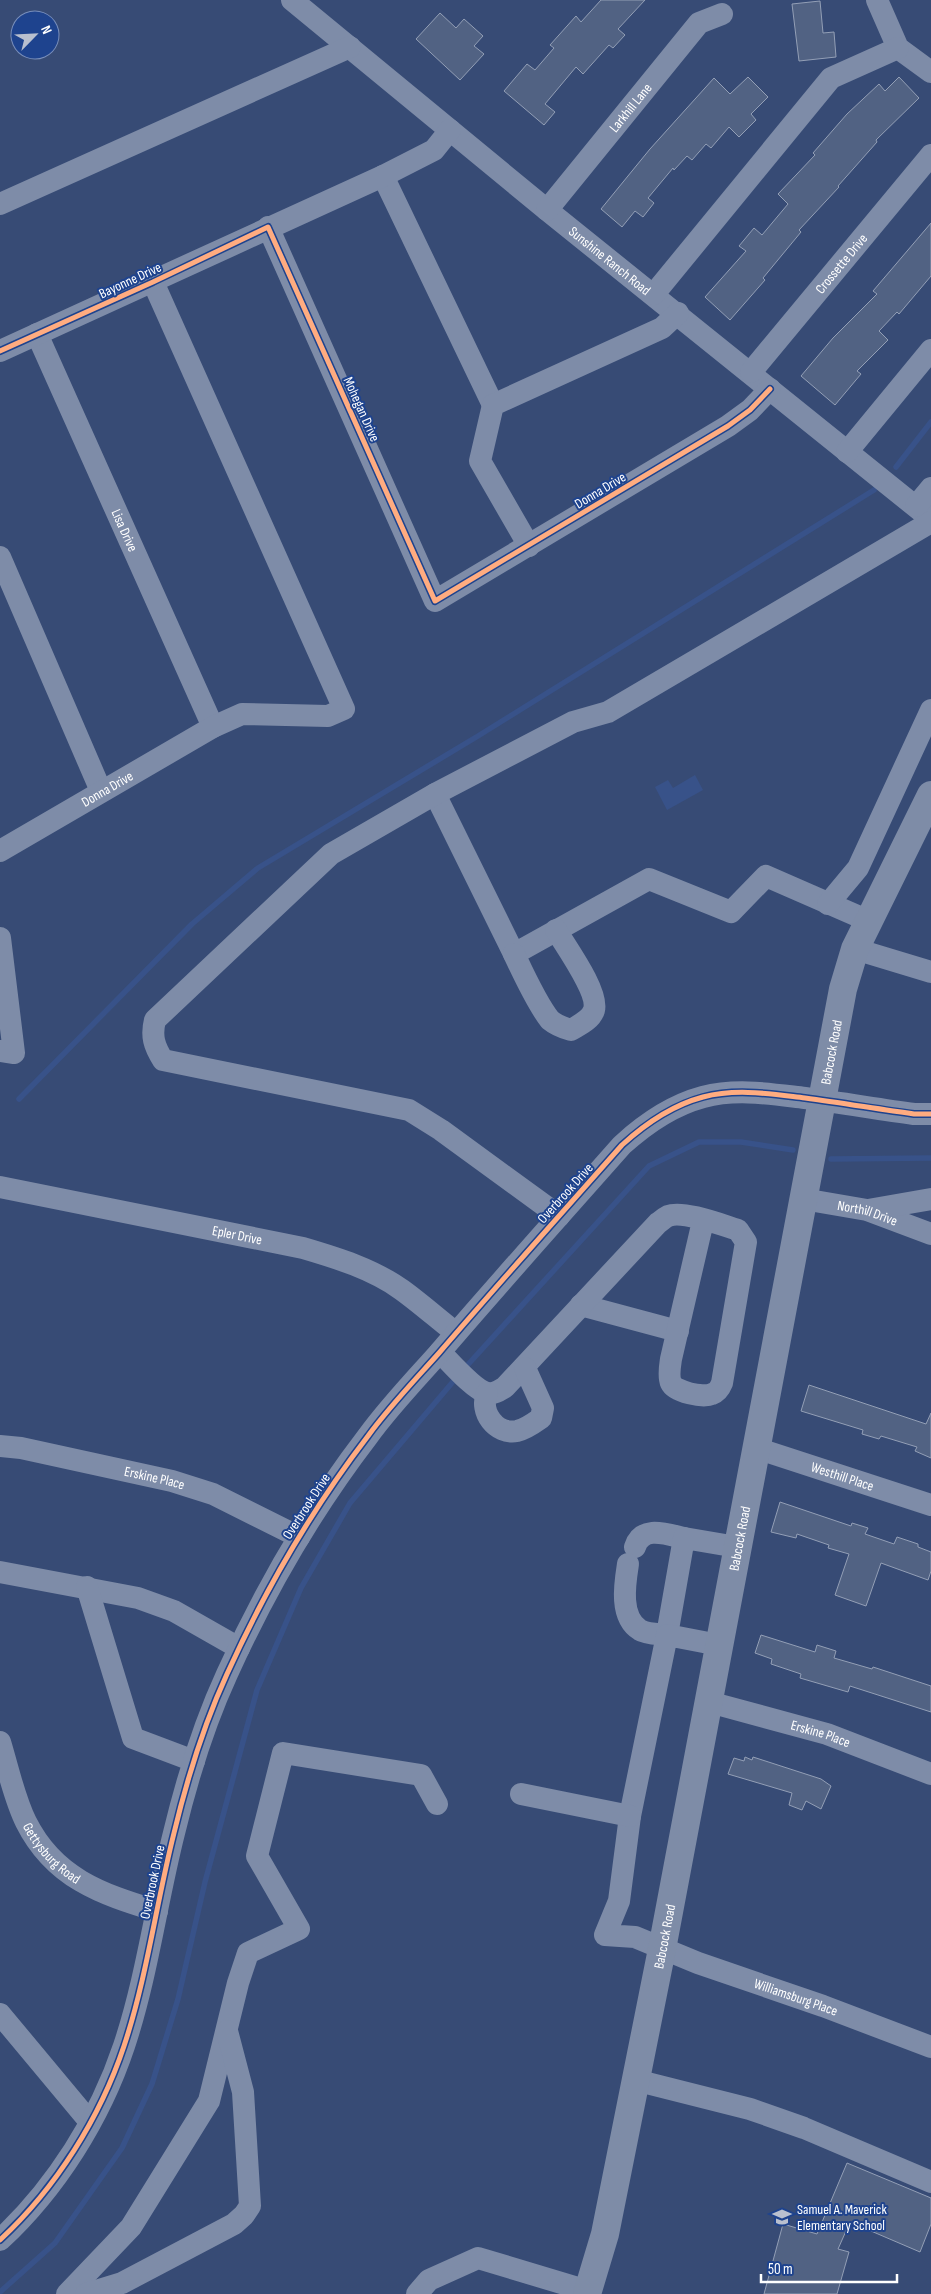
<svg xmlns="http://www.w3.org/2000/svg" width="931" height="2294" font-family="'Sofia Sans Condensed',sans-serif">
<rect width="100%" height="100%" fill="#374b75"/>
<polygon fill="#385289" points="695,775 703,790 667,810 655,787 668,780 673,788"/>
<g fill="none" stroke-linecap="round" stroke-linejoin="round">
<g stroke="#385289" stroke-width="5.5">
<polyline points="896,467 931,422"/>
<polyline points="19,1099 192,924 258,868 478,736 874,490"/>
<polyline points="831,1159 931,1158"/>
<polyline points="463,1370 649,1166 699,1142 741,1142 793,1150"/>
<polyline points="0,2292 55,2243 122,2148 152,2084 178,1999 205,1882 257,1690 301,1588 350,1503 457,1377"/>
</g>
</g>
<g fill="#516283" stroke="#939fb6">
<polygon points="601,0 645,0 618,29 625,35 613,48 609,45 583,74 576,67 545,104 555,112 544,125 504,91 527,64 535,70 554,48 550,45 576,16 581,22"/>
<polygon points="820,1 823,33 834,32 836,57 799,61 792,4"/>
<polygon points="440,13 456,28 464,19 483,36 474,46 484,54 460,80 416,39"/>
<polygon points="748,77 768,97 751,114 756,120 739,137 729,127 711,148 706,144 692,160 687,156 674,170 673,168 648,198 654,203 643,217 635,211 622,227 601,209 650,149 714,78 730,94"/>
<polygon points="899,77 919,98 876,140 877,142 838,186 839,187 799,230 801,232 763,278 765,280 730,320 705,297 746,251 739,246 754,228 762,235 788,204 778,194 815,155 813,153 847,114 879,84 885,91"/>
<polygon points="931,223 931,276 899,314 897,312 879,331 888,340 857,371 861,374 835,405 801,376 833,338 877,294 873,291"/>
<polygon points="809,1385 926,1424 931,1413 931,1458 915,1451 917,1447 881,1436 879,1439 862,1434 863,1430 801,1411"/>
<polygon points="780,1502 851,1526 852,1523 868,1528 865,1534 894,1544 897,1537 918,1544 918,1547 931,1552 931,1571 928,1580 881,1563 866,1606 835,1595 849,1554 828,1548 829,1545 797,1534 796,1538 771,1532"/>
<polygon points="761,1635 815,1652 817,1645 836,1651 834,1658 872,1669 873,1667 931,1686 931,1712 850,1686 848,1692 800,1678 801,1674 771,1664 772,1659 755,1653"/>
<polygon points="745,1757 752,1760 753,1757 821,1779 831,1786 821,1809 806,1801 802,1810 789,1805 792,1793 728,1774 734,1758 744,1761"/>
<polygon points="847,2163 931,2198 931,2224 920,2252 850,2222 838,2249 849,2252 837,2294 764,2294 783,2224 817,2234"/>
</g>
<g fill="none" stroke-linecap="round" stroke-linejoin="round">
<g stroke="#7e8ca8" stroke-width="22">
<path id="s1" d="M292,0L547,210L931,519"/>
<polyline points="877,0 898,48 931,72"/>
<polyline points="383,176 493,405"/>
<polyline points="0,204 350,47"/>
<path id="s2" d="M547,210L699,23L722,14"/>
<polyline points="268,227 435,601 728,426 750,410 770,389"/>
<polyline points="654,294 831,78 898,48"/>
<path id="s3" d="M37,334L213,727"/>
<polyline points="0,351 383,176 434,150 450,130"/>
<path id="s4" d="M751,372L931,155"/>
<polyline points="847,452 931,350"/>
<polyline points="916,506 931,488"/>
<polyline points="529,546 480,461 493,405 662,328 678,313"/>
<polyline points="0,557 101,791"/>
<polyline points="435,794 514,954 649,879 731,912 766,876 869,921"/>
<path id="s5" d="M0,851L213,727L242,714L328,716L344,709L153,282"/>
<polyline points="828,904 858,868 931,710"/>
<polyline points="0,938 14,1053 0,1051"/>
<polyline points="855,949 931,972"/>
<path d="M514,954C523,973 537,1004 550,1020C556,1025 564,1028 571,1030C579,1025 591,1020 594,1010C599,992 566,947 556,930"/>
<path id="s6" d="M0,1187L303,1248C337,1258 373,1269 402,1290C420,1303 438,1319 456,1333"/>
<path id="s7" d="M803,1199L867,1210L931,1234"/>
<polyline points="868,1210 931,1199"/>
<path d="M559,1216L441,1130L409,1110L163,1060C154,1046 151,1036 155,1020L331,854L435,794L573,722L608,712L931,522"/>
<polyline points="581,1305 678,1331"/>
<path d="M440,1352C450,1362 474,1390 487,1393C493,1395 500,1390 505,1387L658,1223C661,1221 664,1218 668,1216C683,1210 722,1225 738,1230L746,1242L722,1383C720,1388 718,1392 712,1394C703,1398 675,1392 671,1383C668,1376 670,1366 671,1359L703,1221"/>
<path d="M487,1393C479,1412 496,1435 517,1431C526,1429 534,1423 541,1418L543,1408L525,1368"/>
<path id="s8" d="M0,1446L21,1448L172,1481L213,1494L299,1537"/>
<path id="s9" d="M756,1448L931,1505"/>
<path d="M635,1547C642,1525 666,1534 684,1538"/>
<path d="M628,1564C625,1583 619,1617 640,1630C646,1634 659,1634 667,1635L684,1538L737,1547"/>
<polyline points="0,1572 138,1598 174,1611 239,1648"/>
<polyline points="87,1587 133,1738 194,1761"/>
<path id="s10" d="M719,1645L667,1635L630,1816L619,1901L605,1935L635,1937L698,1963L823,2006L931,2047"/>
<path id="s11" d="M709,1702L827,1734L931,1774"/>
<path id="s12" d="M0,1742C8,1768 14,1798 26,1822C54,1878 101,1894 157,1911"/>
<polyline points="521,1794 630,1816"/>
<polyline points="0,2014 90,2122"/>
<polyline points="635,2080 750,2109 804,2128 931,2182"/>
<path d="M0,2240C56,2188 100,2118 124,2046C147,1977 156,1904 174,1833C187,1779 204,1724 227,1674C265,1590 312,1509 368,1436C389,1407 415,1380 439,1353C499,1283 561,1214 622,1145C645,1124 673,1105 703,1097C737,1088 771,1094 805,1098C842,1103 878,1109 914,1114H931"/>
<polyline points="67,2294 131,2227 209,2101 238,1983 248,1953 299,1929 257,1856 283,1753 421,1775 437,1804"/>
<polyline points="86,2294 122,2283 234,2224 244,2215 250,2206 243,2092 227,2031"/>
<polyline points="417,2294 429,2280 478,2258 588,2291"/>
</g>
<path stroke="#7e8ca7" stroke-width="28" id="s13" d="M587,2294L605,2234L662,1949L843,989L855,949L931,795"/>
<g stroke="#1e438e" stroke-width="8">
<g id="cycleway">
<polyline points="0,351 153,282 268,227 435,601 728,426 750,410 770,389"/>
<path d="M0,2240C56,2188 100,2118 124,2046C147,1977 156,1904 174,1833C187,1779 204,1724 227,1674C265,1590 312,1509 368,1436C389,1407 415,1380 439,1353C499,1283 561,1214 622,1145C645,1124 673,1105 703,1097C737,1088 771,1094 805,1098C842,1103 878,1109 914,1114H931"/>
</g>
</g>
<use href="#cycleway" stroke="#ffac80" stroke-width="5"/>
</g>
<defs>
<g id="school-bare" transform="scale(1.5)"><path d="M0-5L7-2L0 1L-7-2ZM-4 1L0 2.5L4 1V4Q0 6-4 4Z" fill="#b9c0cf" stroke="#1e438e" stroke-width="2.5" paint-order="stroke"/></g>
</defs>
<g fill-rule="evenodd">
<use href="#school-bare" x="782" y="2217"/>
</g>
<g text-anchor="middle" stroke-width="4" stroke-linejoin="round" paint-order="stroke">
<g font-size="14" fill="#fff" stroke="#1e438e">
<text dy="5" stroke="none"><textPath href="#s2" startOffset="132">Larkhill Lane</textPath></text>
<text dy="5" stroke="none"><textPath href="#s1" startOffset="411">Sunshine Ranch Road</textPath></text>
<text dy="5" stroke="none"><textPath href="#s4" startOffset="141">Crossette Drive</textPath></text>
<text transform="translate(130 280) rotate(-25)" y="5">Bayonne Drive</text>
<text transform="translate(362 409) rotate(66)" y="5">Mohegan Drive</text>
<text transform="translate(600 490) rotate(-31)" y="5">Donna Drive</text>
<text dy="5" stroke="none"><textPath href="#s3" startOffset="215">Lisa Drive</textPath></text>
<text dy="5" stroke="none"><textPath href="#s5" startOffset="124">Donna Drive</textPath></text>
<text dy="5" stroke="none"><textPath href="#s13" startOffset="1266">Babcock Road</textPath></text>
<text transform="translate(565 1193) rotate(-48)" y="5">Overbrook Drive</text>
<text dy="5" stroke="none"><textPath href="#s7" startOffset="66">Northill Drive</textPath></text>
<text dy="5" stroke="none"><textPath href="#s6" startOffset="242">Epler Drive</textPath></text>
<text dy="5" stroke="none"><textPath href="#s9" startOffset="91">Westhill Place</textPath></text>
<text dy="5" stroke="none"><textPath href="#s8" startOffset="158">Erskine Place</textPath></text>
<text transform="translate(306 1506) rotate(-57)" y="5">Overbrook Drive</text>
<text dy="5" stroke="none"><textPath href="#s13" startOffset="771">Babcock Road</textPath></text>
<text dy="5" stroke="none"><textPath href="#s11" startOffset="116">Erskine Place</textPath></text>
<text dy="5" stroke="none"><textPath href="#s12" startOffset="125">Gettysburg Road</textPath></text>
<text transform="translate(152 1882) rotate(-78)" y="5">Overbrook Drive</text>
<text dy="5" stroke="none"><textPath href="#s13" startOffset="366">Babcock Road</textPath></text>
<text dy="5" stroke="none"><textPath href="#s10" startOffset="562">Williamsburg Place</textPath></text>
</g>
<g font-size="14" fill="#fff" stroke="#1e438e" text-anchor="start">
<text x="797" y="2214">Samuel A. Maverick<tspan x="797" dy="16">Elementary School</tspan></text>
</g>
</g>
<g transform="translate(35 35) rotate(66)"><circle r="24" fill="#1e438e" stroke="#788ebb"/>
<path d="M0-4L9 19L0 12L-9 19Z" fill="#b9c0cf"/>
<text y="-8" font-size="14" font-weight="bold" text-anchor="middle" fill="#ffffff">N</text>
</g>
<path d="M761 2274v8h136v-8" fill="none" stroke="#ffffff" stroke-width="2.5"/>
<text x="768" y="2274" font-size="15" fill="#ffffff" stroke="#1e438e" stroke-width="4" paint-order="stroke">50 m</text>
</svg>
